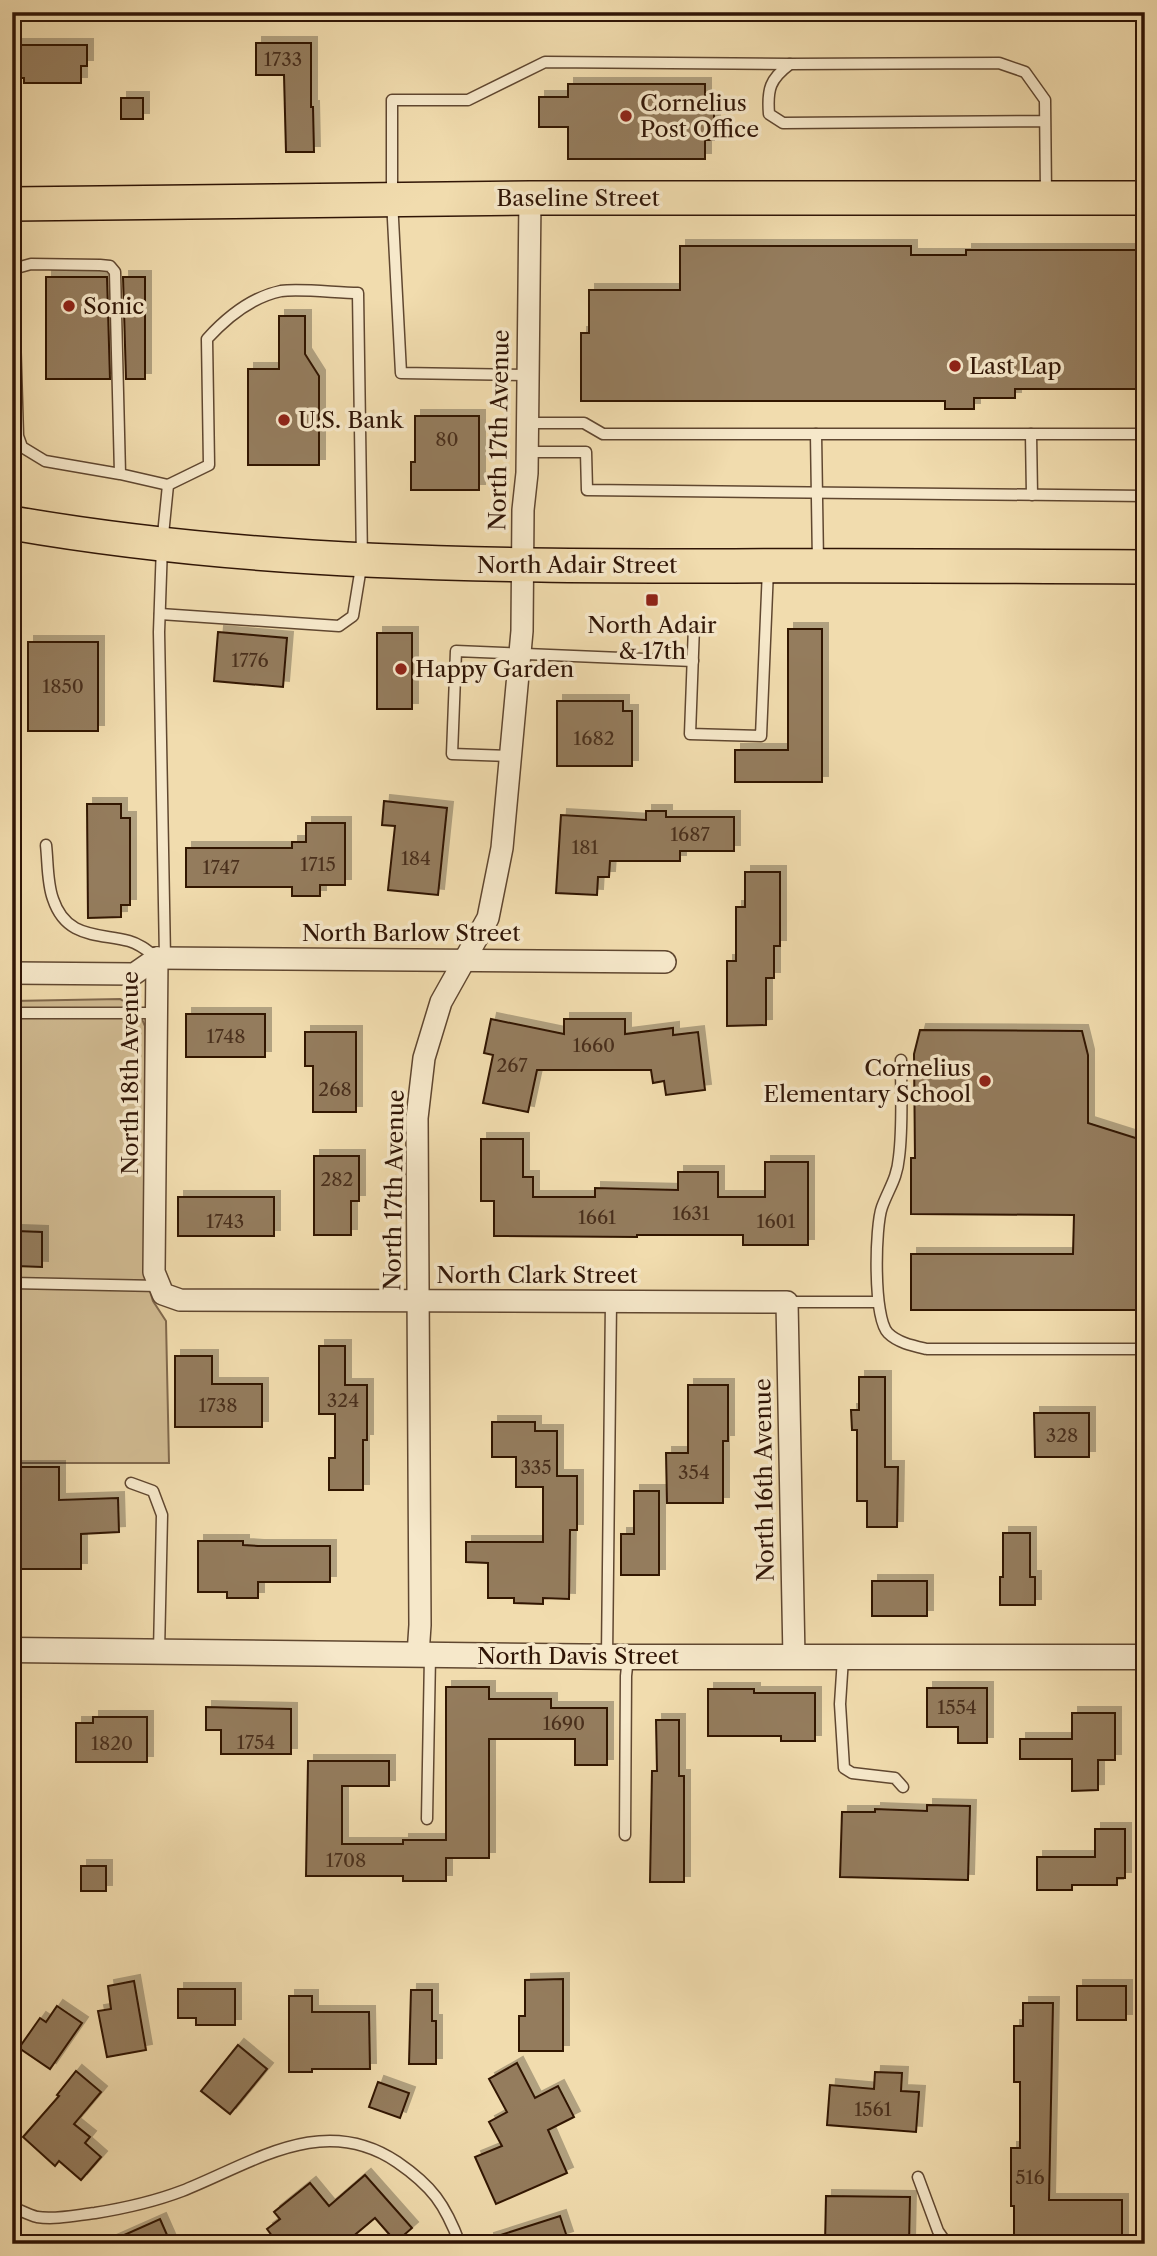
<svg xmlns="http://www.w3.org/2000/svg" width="1157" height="2256" font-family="'Libre Caslon Text',serif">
<defs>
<filter id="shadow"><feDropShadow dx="6" dy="-6" stdDeviation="0" flood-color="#0004"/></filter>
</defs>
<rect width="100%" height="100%" fill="#f1dcae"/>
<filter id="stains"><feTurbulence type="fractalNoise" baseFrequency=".00286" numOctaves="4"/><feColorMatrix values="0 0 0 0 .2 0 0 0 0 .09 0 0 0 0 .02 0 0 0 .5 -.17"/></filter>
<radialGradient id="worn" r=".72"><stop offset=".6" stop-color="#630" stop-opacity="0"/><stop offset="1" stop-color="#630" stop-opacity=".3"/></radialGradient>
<polygon fill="#d0ba91" stroke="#80684c" stroke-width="2" points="120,999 137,1008 145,1026 145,1275 153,1301 166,1321 169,1463 12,1463 12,1001"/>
<g fill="#947c5d" stroke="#301506" stroke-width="2" filter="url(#shadow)">
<polygon points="256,43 311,43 311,107 313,107 314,152 286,152 284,75 256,75"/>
<polygon points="12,45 87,45 87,66 81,66 81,83 24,83 24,78 12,78"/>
<polygon points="568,84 705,84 705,104 714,104 714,140 705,140 705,159 568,159 568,127 539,127 539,97 568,97"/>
<rect x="121" y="98" width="22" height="21"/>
<polygon points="680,246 911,246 911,255 966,255 966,250 1145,250 1145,389 1015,389 1015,398 974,398 974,409 945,409 945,401 581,401 581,333 589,333 589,290 680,290"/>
<polygon points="46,277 107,277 110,379 46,379"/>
<polygon points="123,277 145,277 145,379 126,379"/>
<polygon points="279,316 305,316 305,354 319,376 319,465 248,465 248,369 279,369"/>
<polygon points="415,416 479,416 479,490 411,490 411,462 415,462"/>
<polygon points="788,629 822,629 822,782 735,782 735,750 788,750"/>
<polygon points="218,632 287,638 283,687 214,681"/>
<rect x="377" y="633" width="35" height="76"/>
<rect x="28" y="642" width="70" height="89"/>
<polygon points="557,701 623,701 623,711 632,711 632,766 557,766"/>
<polygon points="384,801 447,808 438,895 388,890 395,826 382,825"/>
<polygon points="87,804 121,804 121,818 130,818 130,905 121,905 121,917 88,918"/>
<polygon points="646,811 666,811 666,817 734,817 734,851 680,851 680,861 610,861 609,877 598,877 597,895 556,893 561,815 646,820"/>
<polygon points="306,823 345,823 345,885 320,885 320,896 292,896 292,887 186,887 186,848 292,848 292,842 306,842"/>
<polygon points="745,872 780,872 780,946 774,946 774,978 766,978 766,1025 727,1026 727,961 736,961 736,907 745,907"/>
<rect x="186" y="1014" width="79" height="43"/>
<polygon points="491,1019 564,1034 564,1019 625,1019 625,1034 673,1028 673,1035 698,1032 705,1090 666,1095 664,1081 653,1083 651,1070 537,1070 528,1112 483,1103 493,1055 484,1053"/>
<polygon points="920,1030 1082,1031 1088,1055 1088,1123 1145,1141 1145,1310 911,1310 911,1254 1073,1254 1074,1215 911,1214 911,1158 915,1158 914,1054"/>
<polygon points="305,1032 356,1032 356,1112 313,1112 313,1066 305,1066"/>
<polygon points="481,1139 523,1139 523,1177 533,1177 533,1197 595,1197 595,1188 678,1190 678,1172 718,1172 718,1197 765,1197 765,1162 808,1162 808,1245 743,1245 743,1235 637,1235 637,1237 494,1236 494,1201 481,1201"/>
<polygon points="314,1156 359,1156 359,1201 351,1201 351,1235 314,1235"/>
<rect x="178" y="1197" width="96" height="39"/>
<polygon points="16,1231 42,1232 42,1267 16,1266"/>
<polygon points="319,1346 345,1346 345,1385 367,1385 367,1440 363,1440 363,1490 329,1490 329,1458 335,1458 335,1414 319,1414"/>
<polygon points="175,1356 212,1356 212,1384 262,1384 262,1427 175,1427"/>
<polygon points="859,1377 885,1377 885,1467 898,1467 897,1527 867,1527 867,1501 857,1501 857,1430 852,1430 851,1410 859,1410"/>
<polygon points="688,1385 728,1385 728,1441 723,1441 723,1503 667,1503 666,1453 688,1453"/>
<polygon points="1034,1413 1089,1413 1089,1457 1035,1457"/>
<polygon points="492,1422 535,1422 535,1431 557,1431 557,1476 577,1476 577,1530 570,1530 569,1599 543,1598 543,1604 514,1603 514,1598 488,1598 488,1563 466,1562 466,1542 543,1542 543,1487 516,1487 516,1457 492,1457"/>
<polygon points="12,1467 59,1467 59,1500 118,1498 119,1532 81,1534 81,1569 12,1569"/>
<polygon points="634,1491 659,1491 659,1575 621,1575 621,1534 634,1534"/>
<polygon points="1003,1533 1030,1533 1030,1577 1035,1577 1035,1605 1000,1605 1000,1577 1003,1577"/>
<polygon points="198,1541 243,1541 243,1545 258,1546 330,1546 330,1582 258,1582 258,1598 227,1598 227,1592 198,1592"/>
<rect x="872" y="1581" width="55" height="35"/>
<polygon points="446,1687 489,1687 489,1699 551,1699 551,1708 607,1708 607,1765 575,1765 575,1739 489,1739 489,1858 446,1858 446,1881 403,1881 403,1876 306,1876 308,1761 389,1761 389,1786 342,1786 342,1844 403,1844 403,1840 446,1840"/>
<polygon points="927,1688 987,1688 987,1743 958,1743 958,1727 927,1727"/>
<polygon points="708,1689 754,1689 754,1693 815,1693 815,1741 781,1741 781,1736 708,1736"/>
<polygon points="206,1707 291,1709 291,1754 221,1754 221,1730 206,1730"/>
<polygon points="1072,1713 1115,1713 1115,1760 1098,1760 1098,1790 1072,1791 1072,1759 1020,1759 1020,1739 1072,1739"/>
<polygon points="93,1717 147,1717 147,1762 76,1762 76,1723 93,1723"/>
<polygon points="656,1720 679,1720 679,1776 684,1776 684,1882 650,1882 652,1771 657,1771"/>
<polygon points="927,1805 970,1806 968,1880 840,1877 842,1812 875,1812 875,1809 927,1811"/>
<polygon points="1095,1829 1125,1829 1125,1878 1117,1878 1117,1885 1072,1885 1072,1890 1037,1890 1037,1857 1095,1857"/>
<rect x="81" y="1866" width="25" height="25"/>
<polygon points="563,1979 563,2051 519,2051 519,2016 525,2016 525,1980"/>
<polygon points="134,1981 146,2050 107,2057 98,2011 111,2009 108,1986"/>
<rect x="1077" y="1986" width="49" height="34"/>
<polygon points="178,1989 235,1989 235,2025 196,2025 196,2018 178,2018"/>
<polygon points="411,1990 432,1990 432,2021 436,2021 436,2064 409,2064"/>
<polygon points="289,1996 312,1996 312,2012 369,2012 370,2069 312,2069 312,2072 289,2072"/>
<polygon points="1023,2003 1053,2003 1049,2200 1122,2200 1122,2244 1014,2242 1014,2206 1011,2206 1011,2148 1020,2148 1020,2082 1014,2082 1014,2026 1023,2026"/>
<polygon points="57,2006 82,2023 50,2069 19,2048 40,2018 46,2022"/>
<polygon points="238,2045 267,2069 230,2114 201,2091"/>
<polygon points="517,2063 535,2098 558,2086 574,2117 548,2130 567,2173 496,2204 475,2157 502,2146 489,2122 507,2112 489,2079"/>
<polygon points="76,2071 101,2092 74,2124 90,2137 85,2143 101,2157 81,2180 59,2161 55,2166 23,2137 59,2096 57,2095"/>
<polygon points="875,2072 902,2073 901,2091 919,2092 916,2132 827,2125 830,2085 874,2089"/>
<polygon points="378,2082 409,2093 400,2118 369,2107"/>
<polygon points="365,2175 412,2228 396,2242 375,2218 344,2244 278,2244 267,2229 280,2219 274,2212 310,2183 329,2206"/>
<polygon points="826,2196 910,2197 909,2244 825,2244"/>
<polygon points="560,2216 567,2237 546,2244 489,2244 488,2239"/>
<polygon points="160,2219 171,2244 104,2244"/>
</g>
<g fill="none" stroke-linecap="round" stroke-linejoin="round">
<g stroke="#604730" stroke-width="13">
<g id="service">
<path d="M1045,121L783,123L769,114C767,89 770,79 790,64L999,63L1025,72L1045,100L1046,194"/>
<polyline points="13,206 13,269"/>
<polyline points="528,375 401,373 392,200 392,100 468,100 545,62 790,64"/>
<polyline points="527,423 584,423 603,434 1145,434"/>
<polyline points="816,434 818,563"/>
<polyline points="1031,434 1032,495"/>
<polyline points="527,452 586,452 587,490 1145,496"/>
<path d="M120,474L115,272L110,266L100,265L31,264L13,269L18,436L22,447L45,461L120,474L168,485L209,465L207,339C226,318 252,297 281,291C299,288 338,293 358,293L362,561L353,616L339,626L160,614"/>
<polyline points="694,626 690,734 761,736 768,569"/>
<polyline points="510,756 452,754 456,651 693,661"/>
<path d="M46,845C48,862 47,883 53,899C66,938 96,933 129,941C140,944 148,951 157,958"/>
<polyline points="165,958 159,632 162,545 168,485"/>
<polyline points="12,1013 156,1013"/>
<path d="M901,1060C901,1092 903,1125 899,1157C897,1179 889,1188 882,1207C875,1226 873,1318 888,1333C898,1343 914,1346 927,1349H1145"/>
<polyline points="12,1283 159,1286"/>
<polyline points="787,1302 877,1302"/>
<polyline points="131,1483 153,1491 162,1515 159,1652"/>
<polyline points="607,1657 611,1301"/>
<polyline points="843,1658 840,1704 844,1768 852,1773 895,1778 903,1787"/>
<polyline points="427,1819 430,1656"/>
<polyline points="625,1835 626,1676 628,1657"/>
<polyline points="918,2177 938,2231 947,2244"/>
<path d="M12,2207C20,2210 29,2215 37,2217C56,2220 77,2215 95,2213C126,2208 153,2202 182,2191C253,2163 323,2112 397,2162C432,2186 445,2204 460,2244"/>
</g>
</g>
<g stroke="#604730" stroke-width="24">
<g id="minor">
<polyline points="157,958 154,1272 163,1294 180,1300 787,1302 794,1658"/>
<polyline points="157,958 665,962"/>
<polyline points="12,973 134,974 157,958"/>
<polyline points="418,1655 420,1625 417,1118 424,1058 441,1002 488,918 502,848 522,631 523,510 527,473 530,198"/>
</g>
</g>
<g stroke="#604730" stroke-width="27">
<polyline id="tertiary" points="12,1650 628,1657 1145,1657"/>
</g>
<g stroke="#301506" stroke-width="36">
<g id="trunk">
<polyline points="12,204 530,198 1145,198"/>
<path d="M12,523C254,565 489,566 734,566C871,565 1008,566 1145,567"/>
</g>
</g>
<use href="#service" stroke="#f6e8ca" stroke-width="10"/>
<use href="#minor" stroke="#f6e8ca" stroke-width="21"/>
<use href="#tertiary" stroke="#f6e8ca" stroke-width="24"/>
<use href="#trunk" stroke="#f1dcae" stroke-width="33"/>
<polyline stroke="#301506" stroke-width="5" stroke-dasharray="12 12" stroke-linecap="butt" points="12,14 1145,18"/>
</g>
<g fill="#8f2418" stroke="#f6e8ca" stroke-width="2.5">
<circle cx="626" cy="116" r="7"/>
<circle cx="69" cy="306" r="7"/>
<circle cx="955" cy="366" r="7"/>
<circle cx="284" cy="420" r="7"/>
<rect x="645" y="593" width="14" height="14" rx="3.5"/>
<circle cx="401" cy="669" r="7"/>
<circle cx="985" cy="1081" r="7"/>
</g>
<g text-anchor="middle" stroke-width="7" stroke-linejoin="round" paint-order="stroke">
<g font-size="19" fill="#492f1c">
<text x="283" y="66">1733</text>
<text x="447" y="446">80</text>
<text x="250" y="667">1776</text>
<text x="63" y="693">1850</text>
<text x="594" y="745">1682</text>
<text x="690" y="841">1687</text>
<text x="585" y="854">181</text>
<text x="416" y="865">184</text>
<text x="318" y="871">1715</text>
<text x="221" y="874">1747</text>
<text x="226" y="1043">1748</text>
<text x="594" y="1052">1660</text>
<text x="512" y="1072">267</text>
<text x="335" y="1096">268</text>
<text x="337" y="1186">282</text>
<text x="691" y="1220">1631</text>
<text x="597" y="1224">1661</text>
<text x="225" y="1228">1743</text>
<text x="776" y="1228">1601</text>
<text x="343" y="1407">324</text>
<text x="218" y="1412">1738</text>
<text x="1062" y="1442">328</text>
<text x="536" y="1474">335</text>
<text x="694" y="1479">354</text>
<text x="957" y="1714">1554</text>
<text x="564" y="1730">1690</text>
<text x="256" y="1749">1754</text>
<text x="112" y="1750">1820</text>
<text x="346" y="1867">1708</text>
<text x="873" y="2116">1561</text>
<text x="1030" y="2184">516</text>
</g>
<g font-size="23" fill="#301506" stroke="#f6e8ca" text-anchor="start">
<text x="640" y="111">Cornelius<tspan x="640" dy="26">Post Office</tspan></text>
<text x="83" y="314">Sonic</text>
<text x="969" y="374">Last Lap</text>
<text x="298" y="428">U.S. Bank</text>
<text x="652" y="633" text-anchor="middle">North Adair<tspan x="652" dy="26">&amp; 17th</tspan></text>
<text x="415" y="677">Happy Garden</text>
<text x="971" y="1076" text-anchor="end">Cornelius<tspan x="971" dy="26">Elementary School</tspan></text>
</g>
<g font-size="23" fill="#301506" stroke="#f6e8ca">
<text x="578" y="206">Baseline Street</text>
<text transform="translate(499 430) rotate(-89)" y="8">North 17th Avenue</text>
<text x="577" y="573">North Adair Street</text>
<text x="411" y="941">North Barlow Street</text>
<text transform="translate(130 1073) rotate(-90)" y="8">North 18th Avenue</text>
<text transform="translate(394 1190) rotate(-89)" y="8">North 17th Avenue</text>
<text x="537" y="1283">North Clark Street</text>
<text transform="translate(764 1480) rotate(-91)" y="8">North 16th Avenue</text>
<text x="578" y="1664">North Davis Street</text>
</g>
</g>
<rect width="1157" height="2256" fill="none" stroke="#f1dcae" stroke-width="42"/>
<rect x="14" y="14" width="1129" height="2228" fill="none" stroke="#301506" stroke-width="3.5"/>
<rect x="21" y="21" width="1115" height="2214" fill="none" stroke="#301506" stroke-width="2"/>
<rect width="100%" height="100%" filter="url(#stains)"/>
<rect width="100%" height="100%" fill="url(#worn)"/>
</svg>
